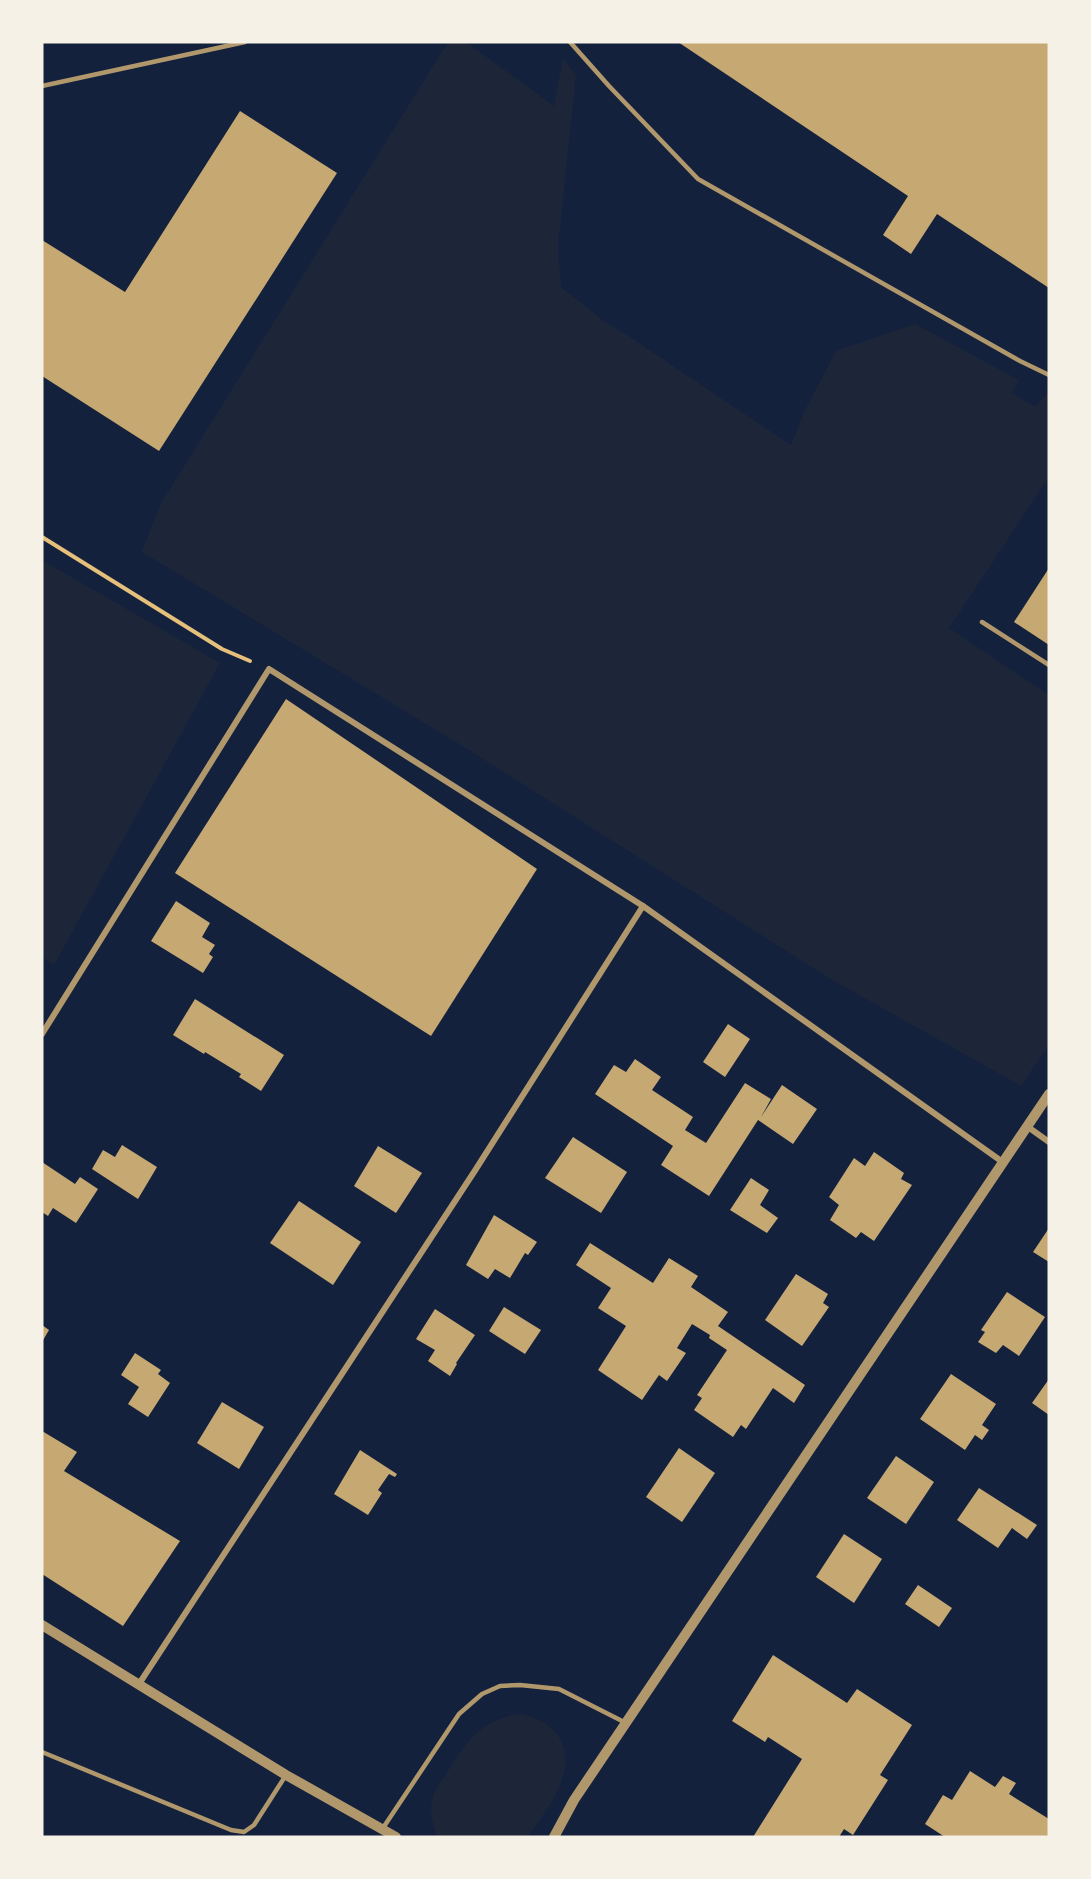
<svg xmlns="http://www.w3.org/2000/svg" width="1091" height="1879" font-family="'Work Sans',sans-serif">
<rect width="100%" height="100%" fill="#14213d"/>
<g fill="#1d2539">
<polygon points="448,42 466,42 554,106 563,58 576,75 558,246 561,287 605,322 630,337 791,445 805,410 836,351 915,324 1019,380 1012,393 1035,407 1049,392 1049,477 949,628 1049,695 1049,1044 1021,1086 829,978 464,747 142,552 160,505"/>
<polygon points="42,560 220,663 54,965 42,957"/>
<path d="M520,1714C536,1717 550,1723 559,1737C579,1770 547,1811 527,1837H437C432,1824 429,1810 433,1796C435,1788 443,1780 447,1772C468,1740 480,1720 520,1714Z"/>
</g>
<g fill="#c6a872">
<polygon points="678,42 1049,42 1049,288 937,214 911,254 883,235 908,196"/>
<polygon points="240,111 337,173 159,451 42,376 42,240 125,292"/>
<polygon points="1049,568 1049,645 1014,622"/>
<polygon points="286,699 537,869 431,1036 175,873"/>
<polygon points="176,901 210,923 202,937 215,945 209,954 213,957 203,973 151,941"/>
<polygon points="195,999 284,1055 261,1091 239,1077 241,1074 205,1052 204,1054 173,1035"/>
<polygon points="728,1024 750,1039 725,1077 703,1062"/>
<polygon points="635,1059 661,1077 652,1090 693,1117 685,1130 706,1143 745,1083 771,1099 761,1117 782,1085 817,1109 793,1144 758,1120 709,1196 661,1165 673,1146 595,1094 614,1065 626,1072"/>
<polygon points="573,1137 627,1172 601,1213 545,1178"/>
<polygon points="122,1145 157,1167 138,1199 92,1169 103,1150 115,1157"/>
<polygon points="378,1146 422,1173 396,1213 354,1186"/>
<polygon points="874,1152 904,1173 901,1179 912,1185 874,1241 861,1232 856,1238 830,1220 839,1205 829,1197 854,1158 865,1166"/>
<polygon points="42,1162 75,1184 80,1177 98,1189 76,1223 53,1208 48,1216 42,1212"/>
<polygon points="751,1178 769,1190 760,1205 778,1218 767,1233 730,1210"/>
<polygon points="299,1201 361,1242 333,1285 270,1243"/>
<polygon points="494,1215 537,1242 528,1255 525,1253 510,1278 495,1269 488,1279 466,1265"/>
<polygon points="1049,1228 1049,1262 1033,1252"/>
<polygon points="590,1243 653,1283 669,1258 698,1276 691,1287 728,1312 718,1326 805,1385 794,1403 773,1388 746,1429 741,1425 733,1437 694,1410 702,1398 697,1395 727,1350 709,1338 710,1335 692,1324 677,1348 686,1353 667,1381 659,1375 642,1400 598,1370 626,1326 598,1308 611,1288 576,1265"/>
<polygon points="796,1274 828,1294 823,1303 829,1307 802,1346 765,1320"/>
<polygon points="1007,1292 1045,1317 1019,1356 1003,1345 996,1353 978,1342 985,1332 981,1330"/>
<polygon points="504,1307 541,1330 525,1354 489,1331"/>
<polygon points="435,1309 475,1335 456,1363 457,1364 450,1376 428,1361 435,1350 416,1339"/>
<polygon points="42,1325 49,1330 42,1342"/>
<polygon points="135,1353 161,1370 158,1374 170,1383 148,1417 128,1404 139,1387 121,1375"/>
<polygon points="951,1374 996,1404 982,1425 989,1430 982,1440 975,1435 965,1450 920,1419"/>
<polygon points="1049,1379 1049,1415 1032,1403"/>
<polygon points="222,1402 264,1427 239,1469 197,1443"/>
<polygon points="42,1431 77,1452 64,1471 180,1541 123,1626 42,1574"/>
<polygon points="679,1448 715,1473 682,1522 646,1497"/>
<polygon points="360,1450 397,1474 395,1477 389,1474 378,1490 382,1493 368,1515 334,1494"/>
<polygon points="896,1456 934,1482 906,1524 867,1498"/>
<polygon points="979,1488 1037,1525 1027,1539 1012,1528 998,1548 957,1520"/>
<polygon points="844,1534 882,1559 854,1603 816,1577"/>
<polygon points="918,1585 952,1608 939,1627 905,1604"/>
<polygon points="773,1655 847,1703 857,1689 912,1725 880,1775 888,1780 853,1835 844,1829 839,1837 753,1837 802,1759 768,1737 765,1742 732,1721"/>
<polygon points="970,1771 995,1787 1003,1776 1016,1783 1009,1794 1049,1819 1049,1837 945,1837 925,1824 943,1795 952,1800"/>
</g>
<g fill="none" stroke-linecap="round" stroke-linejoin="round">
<polyline stroke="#e5c07b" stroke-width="4" points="42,537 222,649 250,661"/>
<g stroke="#b1986c" stroke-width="4.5">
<polyline points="570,42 609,86 698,179 1020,361 1049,375"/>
<polyline points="42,86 245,42"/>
<polyline points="982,622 1049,665"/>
<polyline points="42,1752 231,1830 244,1832 254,1825 286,1775"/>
<polyline points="383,1828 459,1714 482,1694 500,1686 520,1685 559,1689 626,1723"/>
</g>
<g stroke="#b1986c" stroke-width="6">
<polyline points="42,1034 269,669 643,906 1004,1163"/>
<polyline points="1028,1127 1049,1142"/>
<polyline points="139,1684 476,1169 643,906"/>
</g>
<g stroke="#b1986c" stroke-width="10">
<polyline points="42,1625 286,1775 396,1837"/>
<polyline points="554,1837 574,1800 1049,1094"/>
</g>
</g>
<rect width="1091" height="1879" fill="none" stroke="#f6f1e7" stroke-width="87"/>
</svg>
